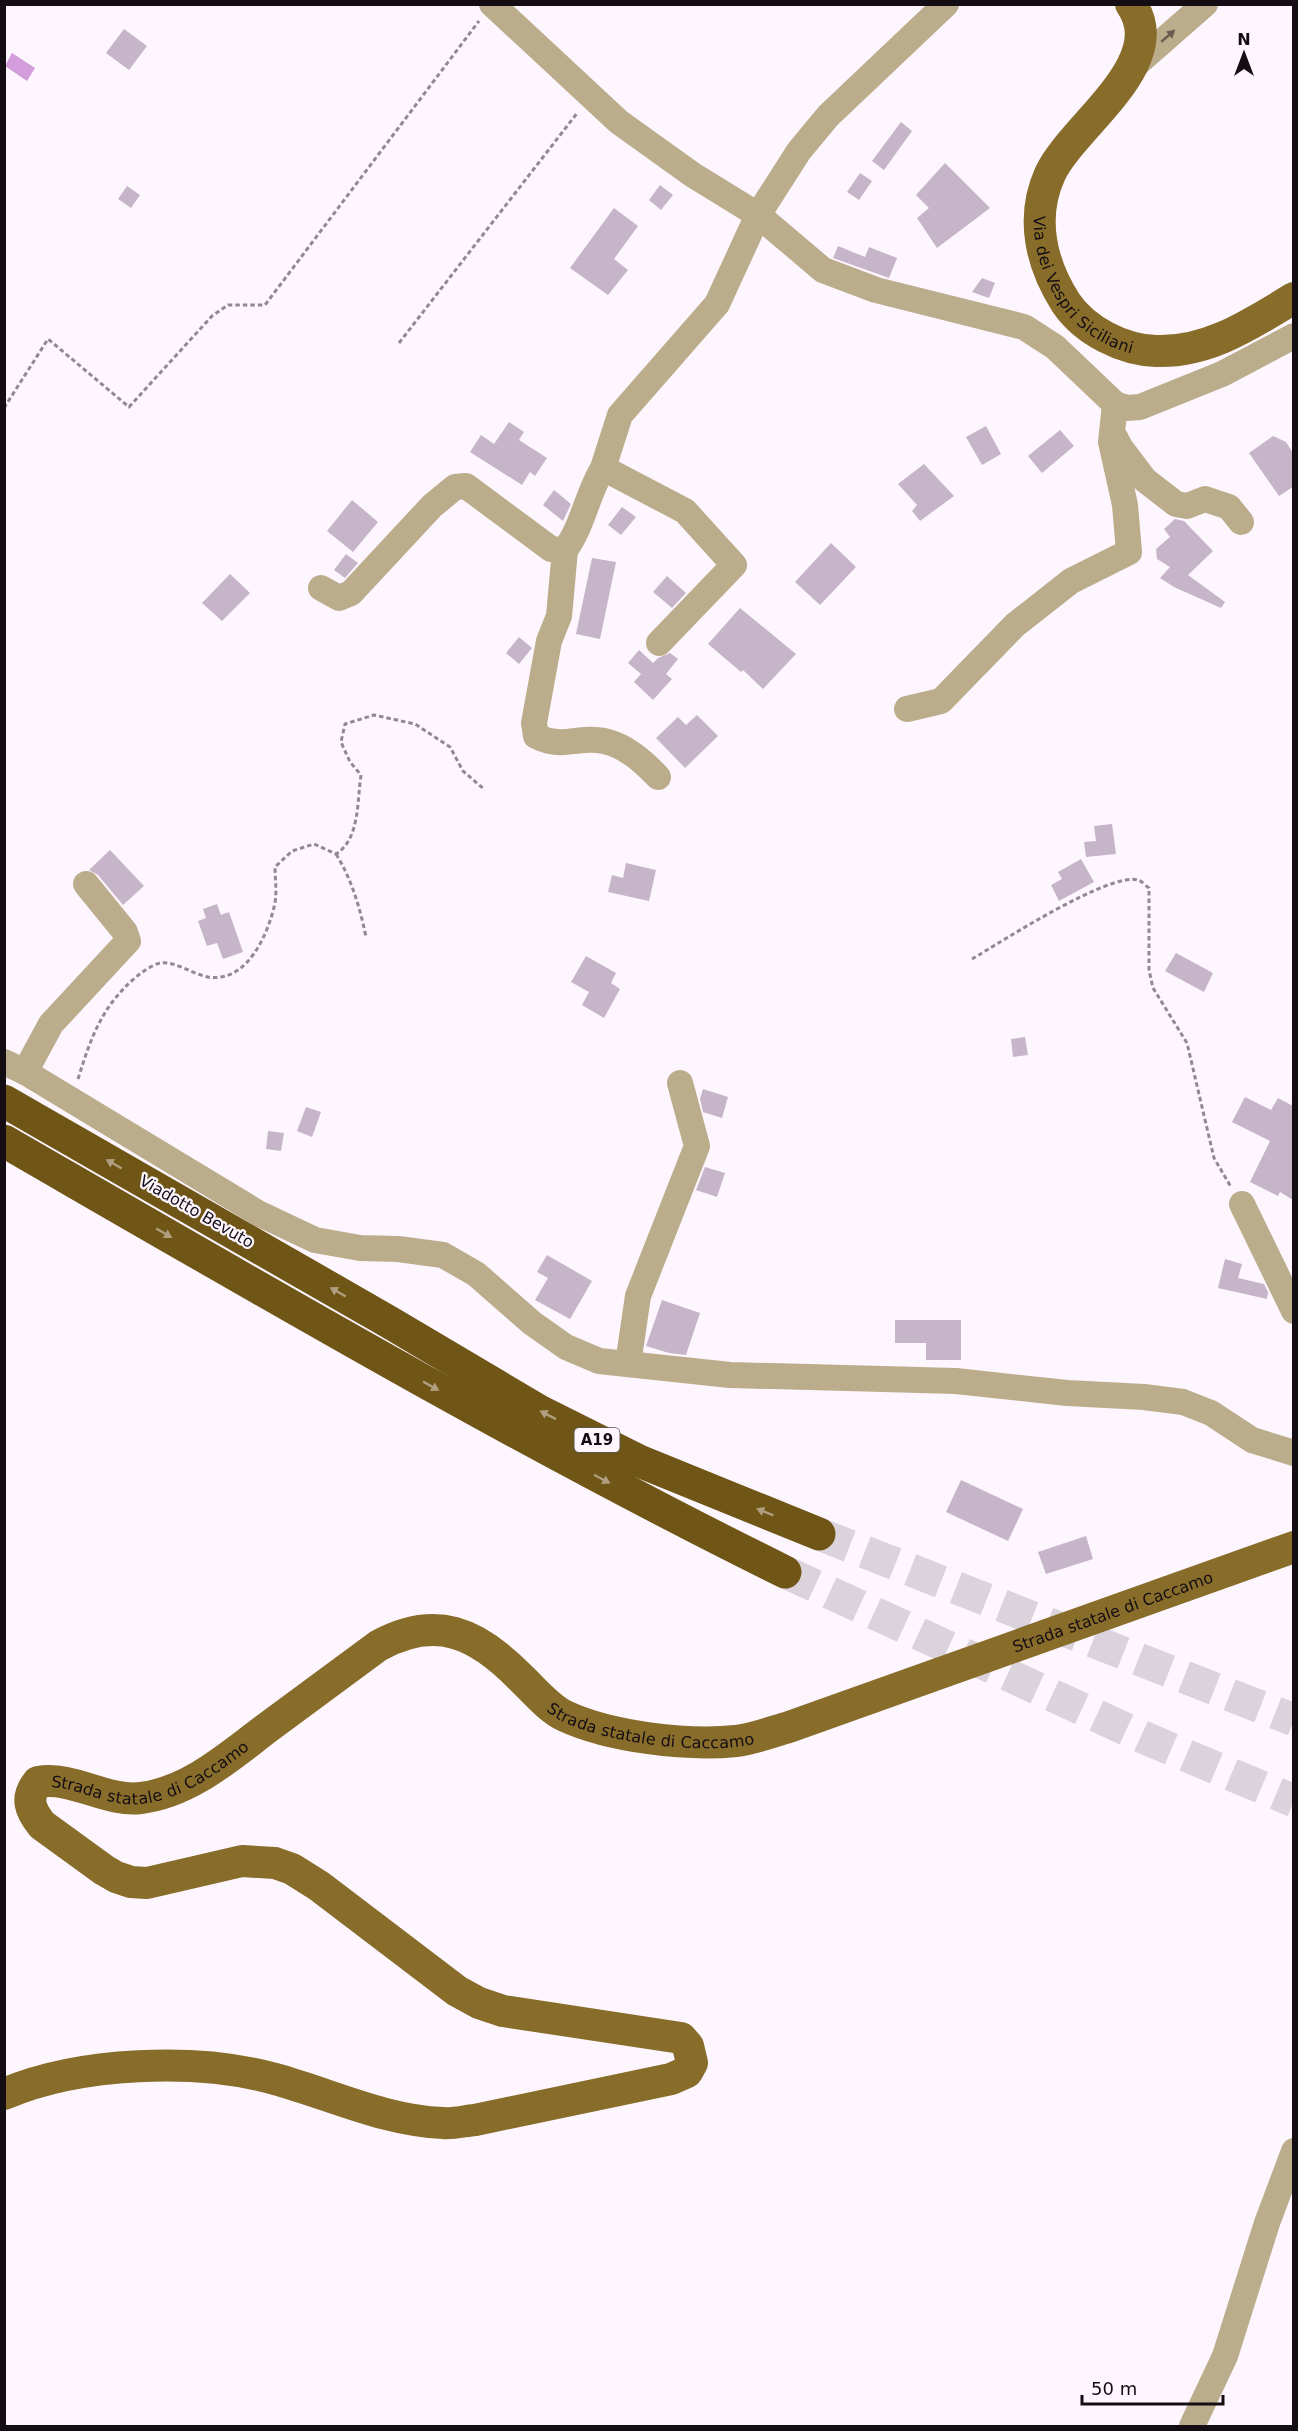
<svg xmlns="http://www.w3.org/2000/svg" width="1298" height="2431" font-family="'DejaVu Sans',sans-serif">
<rect width="100%" height="100%" fill="#fef6fe"/>
<polygon fill="#d39cda" points="12,53 35,68 27,81 5,66"/>
<g fill="#c6b4c8">
<polygon points="124,29 147,46 129,70 106,53"/>
<polygon points="901,122 912,131 884,170 872,161"/>
<polygon points="945,163 990,208 937,248 917,218 929,208 916,195"/>
<polygon points="860,173 872,181 859,200 847,192"/>
<polygon points="660,185 673,195 661,210 649,200"/>
<polygon points="127,186 140,195 131,208 118,199"/>
<polygon points="614,208 638,226 614,259 628,270 608,295 570,268"/>
<polygon points="838,246 865,257 869,247 897,258 889,278 833,258"/>
<polygon points="982,278 995,283 989,298 972,292"/>
<polygon points="509,422 524,432 519,440 547,458 535,476 530,472 522,485 470,452 481,435 494,444"/>
<polygon points="986,426 1001,454 982,465 966,437"/>
<polygon points="1060,430 1074,446 1042,473 1028,456"/>
<polygon points="1273,436 1286,442 1293,453 1293,487 1279,496 1249,453"/>
<polygon points="924,464 954,496 920,521 912,511 917,505 898,484"/>
<polygon points="554,490 571,504 563,521 543,505"/>
<polygon points="352,500 378,522 353,552 327,531"/>
<polygon points="622,507 636,517 621,535 608,525"/>
<polygon points="1175,519 1184,521 1213,551 1188,575 1225,602 1221,608 1174,587 1160,578 1170,567 1157,559 1156,549 1170,537 1164,529"/>
<polygon points="831,543 856,567 820,605 795,582"/>
<polygon points="346,554 358,563 345,578 334,570"/>
<polygon points="592,558 616,562 600,639 576,634"/>
<polygon points="230,574 250,593 222,621 202,603"/>
<polygon points="667,576 686,593 672,608 653,592"/>
<polygon points="740,608 796,654 763,689 743,670 741,672 708,644"/>
<polygon points="519,637 532,648 519,664 506,653"/>
<polygon points="639,650 653,663 658,658 670,653 678,659 666,674 672,679 653,700 634,682 641,674 628,663"/>
<polygon points="697,715 718,736 685,768 656,738 678,717 686,725"/>
<polygon points="1112,824 1116,854 1086,857 1084,842 1096,841 1094,826"/>
<polygon points="110,850 144,886 123,905 98,875 89,870"/>
<polygon points="1081,859 1094,882 1059,901 1051,885 1062,879 1058,872"/>
<polygon points="626,863 656,870 649,901 608,892 612,875 623,878"/>
<polygon points="217,904 221,915 229,912 243,952 223,959 217,943 207,946 198,921 206,918 203,909"/>
<polygon points="1176,953 1213,973 1204,992 1165,971"/>
<polygon points="586,956 616,973 611,983 620,989 604,1018 582,1005 589,992 571,982"/>
<polygon points="1025,1037 1028,1055 1013,1057 1011,1039"/>
<polygon points="703,1089 728,1097 722,1118 703,1112 700,1099"/>
<polygon points="1245,1097 1271,1110 1278,1098 1293,1106 1293,1200 1280,1192 1278,1196 1250,1182 1270,1141 1232,1122"/>
<polygon points="306,1107 321,1112 312,1137 297,1131"/>
<polygon points="268,1131 284,1133 281,1151 266,1149"/>
<polygon points="705,1167 725,1173 717,1197 696,1190"/>
<polygon points="547,1255 592,1281 570,1319 535,1300 548,1278 537,1272"/>
<polygon points="1225,1259 1242,1264 1238,1278 1264,1284 1268,1292 1267,1299 1218,1288"/>
<polygon points="662,1300 700,1313 686,1355 669,1353 646,1346"/>
<polygon points="895,1320 961,1320 961,1360 926,1360 926,1343 895,1343"/>
<polygon points="961,1480 1023,1509 1008,1541 946,1512"/>
<polygon points="1086,1536 1093,1559 1046,1574 1038,1552"/>
</g>
<g fill="none" stroke-linecap="round" stroke-linejoin="round">
<g stroke="#dbd3db" stroke-width="33" stroke-dasharray="33 16" stroke-linecap="butt">
<polyline points="819,1534 1294,1720"/>
<polyline points="785,1572 1145,1738 1294,1801"/>
</g>
<g stroke="#918991" stroke-width="3" stroke-dasharray="4.5 3" stroke-linecap="butt">
<polyline points="399,343 578,112"/>
<polyline points="4,408 48,339 129,407 212,316 228,305 265,305 479,21"/>
<path d="M336,854C352,880 360,908 366,937"/>
<path d="M972,959C1001,942 1109,872 1138,880C1142,881 1146,886 1149,888V970L1153,988L1187,1043L1214,1158L1231,1187"/>
<path d="M78,1079C91,1037 102,1006 136,977C142,972 152,965 160,963C176,961 192,974 208,977C247,983 268,935 275,903C277,890 275,879 275,867L292,851L314,844L336,854C360,839 357,801 361,775L350,762L341,742L345,724L374,715L415,724L450,747L463,771L485,790"/>
</g>
<g stroke="#bbad8c" stroke-width="26">
<polyline points="492,4 619,122 693,175 758,215 823,270 876,290 1024,327 1055,347 1115,404 1127,408 1140,407 1222,374 1294,336"/>
<polyline points="1132,68 1205,4"/>
<polyline points="1116,439 1120,447 1145,480 1176,504 1187,506 1205,499 1229,507 1241,522"/>
<path d="M565,550L559,616L549,641L534,723L536,736C563,750 579,735 604,741C625,745 644,762 658,777"/>
<path d="M321,588L339,598L351,593L432,506L455,487L466,486L551,549L565,550C583,526 587,494 603,468"/>
<polyline points="659,643 734,565 685,511 603,468 620,415 717,304 758,215 799,151 828,116 946,4"/>
<polyline points="907,709 941,701 1015,625 1071,581 1129,552 1125,505 1111,442 1115,404"/>
<polyline points="4,1062 25,1072 258,1213 315,1240 360,1248 398,1249 443,1255 476,1274 532,1323 566,1347 599,1361 730,1375 956,1381 1067,1393 1144,1397 1183,1402 1211,1413 1252,1440 1294,1453"/>
<polyline points="25,1072 51,1024 128,941 125,932 86,884"/>
<polyline points="1242,1204 1294,1311"/>
<polyline points="628,1364 638,1296 697,1146 680,1083"/>
<polyline points="1192,2426 1225,2356 1267,2223 1294,2151"/>
</g>
<g stroke="#876c2a" stroke-width="32">
<path id="s1" d="M1131,4C1172,63 1072,126 1050,174C1030,218 1041,264 1066,303C1085,331 1123,350 1156,351C1208,353 1251,324 1294,298"/>
<path id="s2" d="M4,2094C79,2062 196,2057 275,2079C330,2094 385,2121 443,2123C453,2124 464,2121 475,2120L671,2079L687,2072L692,2063L688,2046L681,2038L503,2011L479,2003L457,1991L319,1886L292,1869L275,1863L242,1861L147,1883L131,1882L116,1877L104,1870L42,1825C30,1810 25,1798 38,1782C74,1776 105,1802 141,1798C191,1792 232,1754 271,1725C307,1698 343,1672 378,1646C436,1614 477,1633 520,1677C534,1690 548,1708 565,1716C610,1737 687,1746 736,1741C753,1739 772,1732 789,1727L1294,1547"/>
</g>
<g stroke="#6f5617" stroke-width="33">
<polyline points="4,1101 389,1322 539,1411 639,1461 819,1534"/>
<path d="M4,1141C262,1290 518,1440 785,1572"/>
</g>
</g>
<defs><path id="oneway-solid" d="M-6-.8H1V-3.2L6.5 0L1 3.2V.8H-6Z" transform="scale(1.5)"/></defs>
<use fill="#685d50" href="#oneway-solid" transform="translate(1168 36) rotate(-41)"/>
<g fill="#af9e7f">
<use href="#oneway-solid" transform="translate(114 1164) rotate(-150)"/>
<use href="#oneway-solid" transform="translate(164 1233) rotate(30)"/>
<use href="#oneway-solid" transform="translate(338 1292) rotate(-150)"/>
<use href="#oneway-solid" transform="translate(431 1386) rotate(29)"/>
<use href="#oneway-solid" transform="translate(548 1415) rotate(-153)"/>
<use href="#oneway-solid" transform="translate(602 1479) rotate(28)"/>
<use href="#oneway-solid" transform="translate(765 1512) rotate(-158)"/>
</g>
<g text-anchor="middle" stroke-width="4.5" stroke-linejoin="round" paint-order="stroke">
<rect fill="#fef6fe" stroke="#5a535a" stroke-width="1.5" x="574.5" y="1428" width="45" height="24" rx="4.5"/>
<g font-size="15" font-weight="bold" fill="#140d14">
<text x="597" y="1445">A19</text>
</g>
<g font-size="16" fill="#140d14" stroke="#fef6fe">
<text dy="6" stroke="none"><textPath href="#s1" startOffset="332">Via dei Vespri Siciliani</textPath></text>
<text transform="translate(197 1211) rotate(30)" y="6">Viadotto Bevuto</text>
<text dy="6" stroke="none"><textPath href="#s2" startOffset="2674">Strada statale di Caccamo</textPath></text>
<text dy="6" stroke="none"><textPath href="#s2" startOffset="2188">Strada statale di Caccamo</textPath></text>
<text dy="6" stroke="none"><textPath href="#s2" startOffset="1612">Strada statale di Caccamo</textPath></text>
</g>
</g>
<rect width="1298" height="2431" fill="none" stroke="#140d14" stroke-width="12"/>
<g transform="translate(1244 54)" stroke="#fef6fe" stroke-width="4.5" paint-order="stroke">
<path d="M0-4.5L10 22L0 15L-10 22Z" fill="#140d14"/>
<text y="-9" font-size="16" font-weight="bold" text-anchor="middle" fill="#140d14">N</text>
</g>
<path d="M1082 2395v9h141v-9" fill="none" stroke="#140d14" stroke-width="3"/>
<text x="1091" y="2395" font-size="18" fill="#140d14" stroke="#fef6fe" stroke-width="4.5" paint-order="stroke">50 m</text>
</svg>
